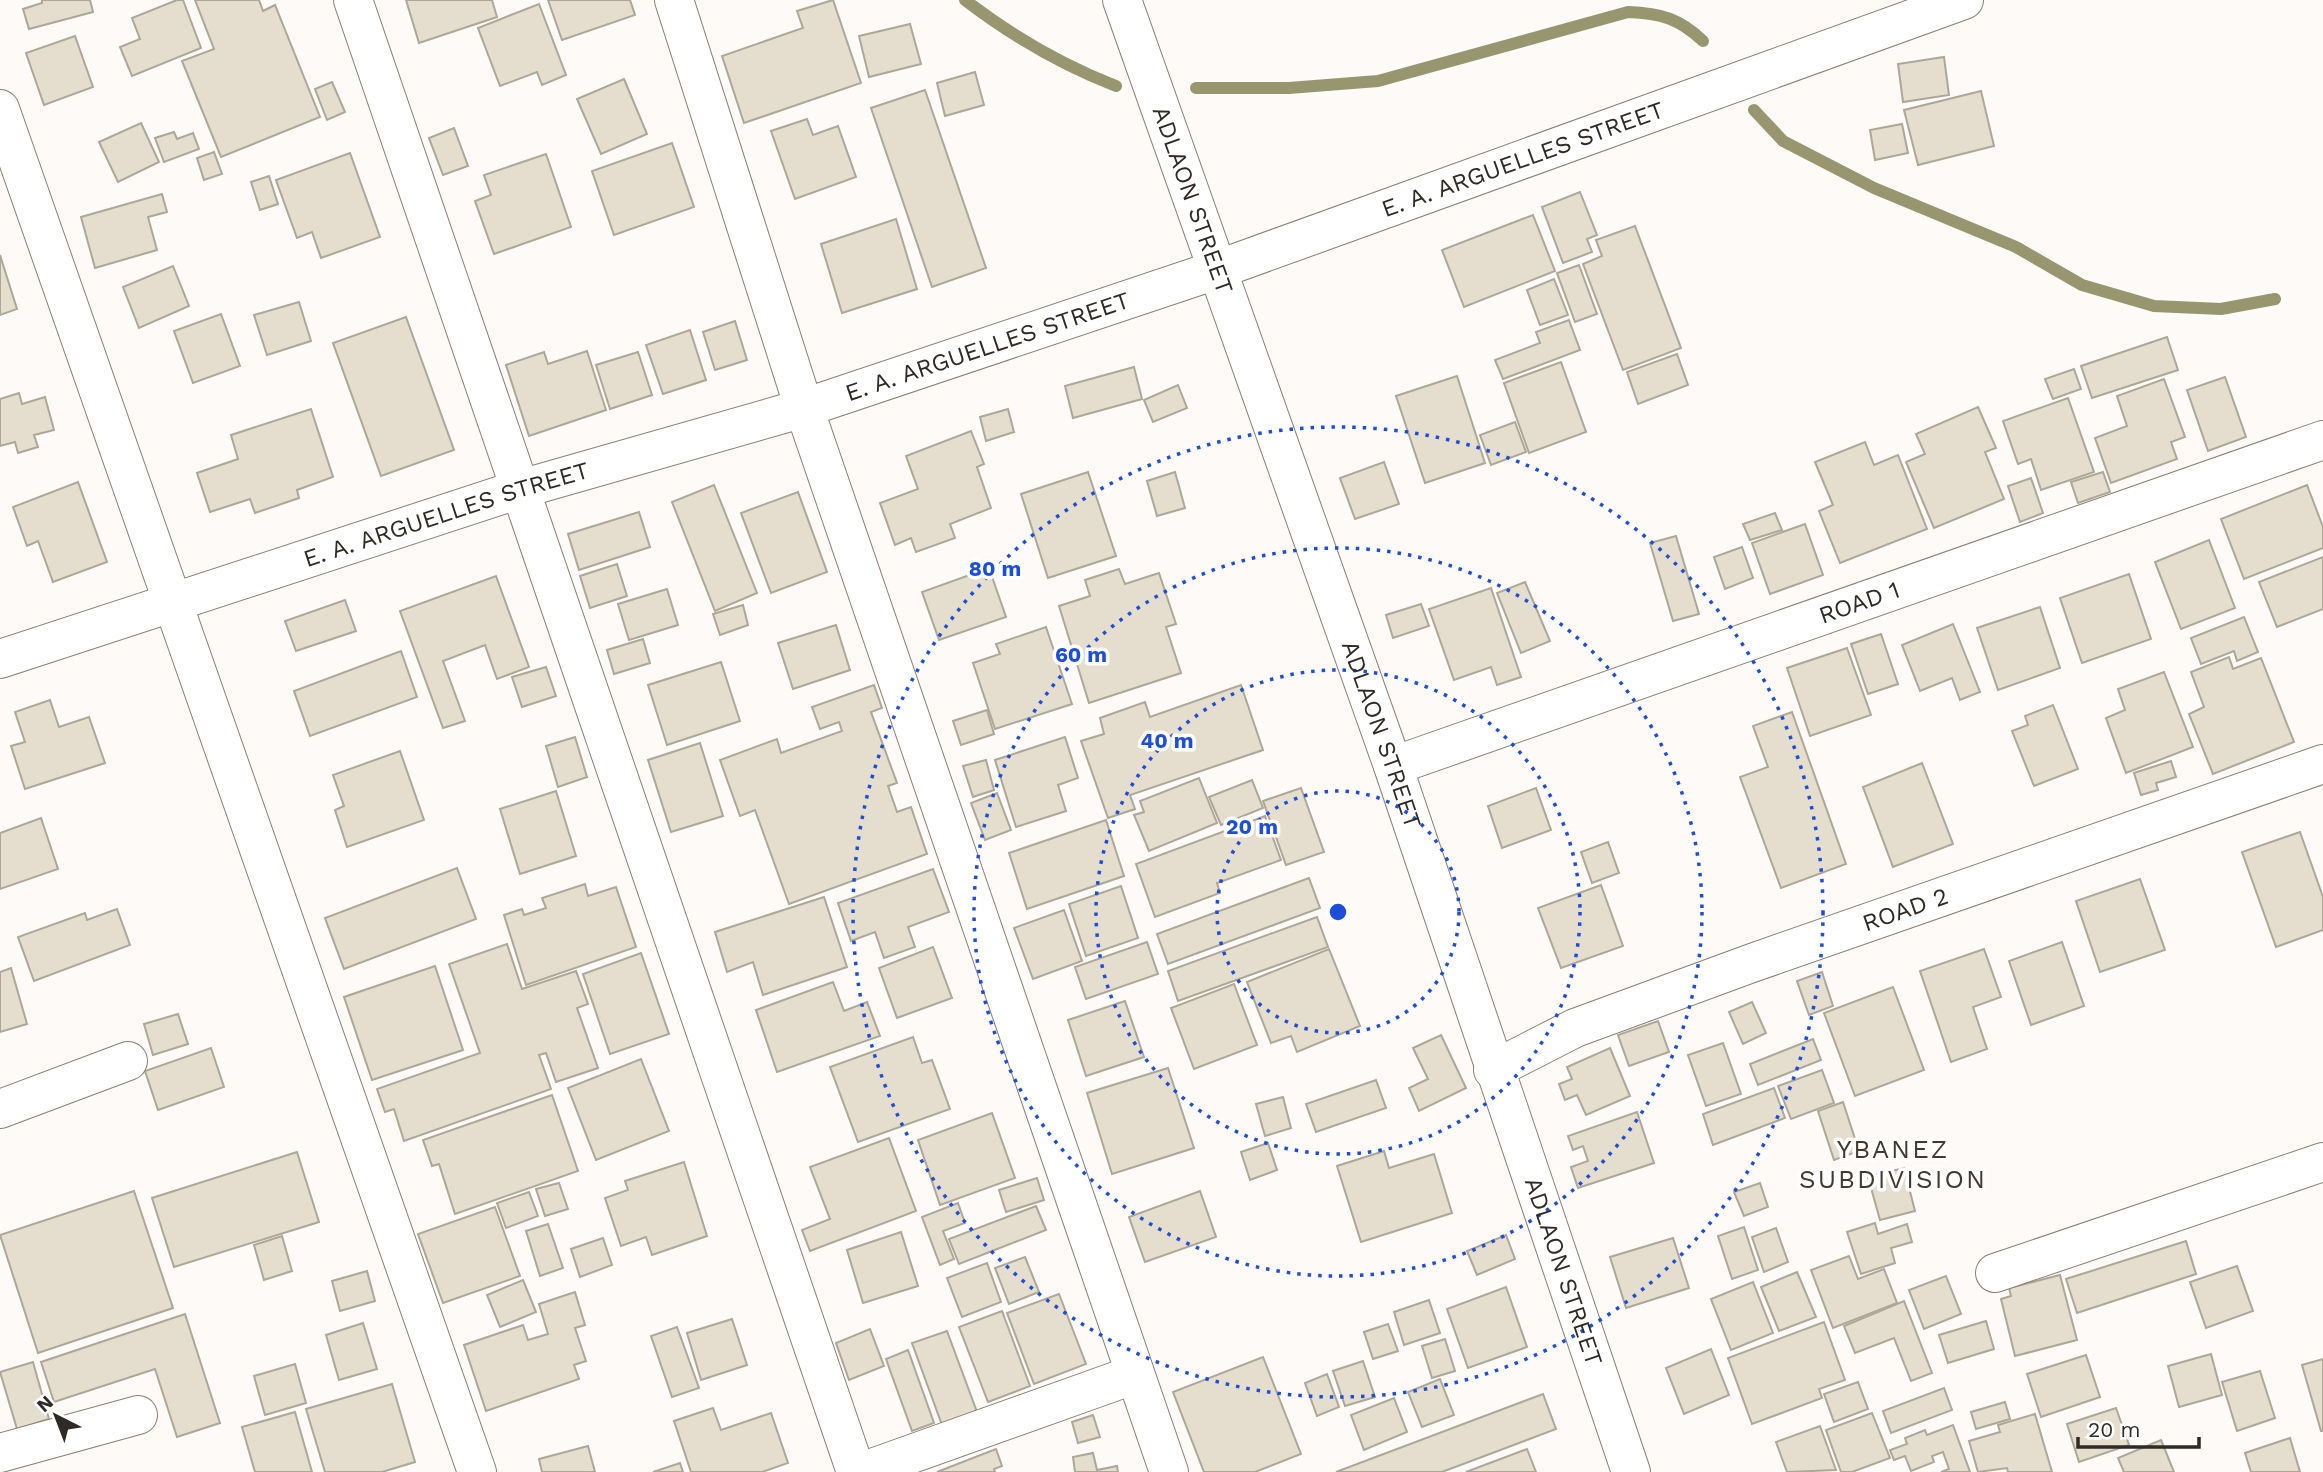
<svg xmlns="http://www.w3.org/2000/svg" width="2323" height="1472" font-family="'Work Sans',sans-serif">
<rect width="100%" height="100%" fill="#fdfaf8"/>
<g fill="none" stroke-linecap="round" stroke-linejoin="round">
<g stroke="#98966f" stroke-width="12">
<path d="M965,0C1012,36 1062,65 1116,86"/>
<path d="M1196,88H1289L1378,81L1628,12C1661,13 1680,19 1703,41"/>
<polyline points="1754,110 1783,141 1874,188 2016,247 2082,285 2154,306 2221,309 2275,299"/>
</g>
</g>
<g fill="#e5dece" stroke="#aea798" stroke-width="2">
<polygon points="42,0 90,0 93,12 29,29 23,9 42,3"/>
<polygon points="177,0 183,0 201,48 132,76 120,47 140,39 132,18"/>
<polygon points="195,0 259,0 263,11 275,5 320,117 221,157 182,61 214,49"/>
<polygon points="406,0 492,0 497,17 419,43"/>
<polygon points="548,0 630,0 635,15 562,40"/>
<polygon points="833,0 861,83 744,123 722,56 803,28 797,11"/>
<polygon points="539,4 566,75 542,85 537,72 500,86 478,28"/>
<polygon points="910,24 921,64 869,77 859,36"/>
<polygon points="75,36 93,87 44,105 26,53"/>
<polygon points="1944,57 1949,95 1903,102 1898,64"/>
<polygon points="975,72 984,105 945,116 937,83"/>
<polygon points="624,79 647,134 601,154 577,99"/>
<polygon points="332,82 345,112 327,120 315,89"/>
<polygon points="925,90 986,268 932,287 871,108"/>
<polygon points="1981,91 1994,146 1918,165 1904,110"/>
<polygon points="807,119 813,135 838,126 856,177 795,199 771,131"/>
<polygon points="141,123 159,162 118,182 99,142"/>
<polygon points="1902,124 1908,153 1875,160 1870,130"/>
<polygon points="454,128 468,166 443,175 429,138"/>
<polygon points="174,132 177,139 193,133 199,149 164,162 155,138"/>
<polygon points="672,143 694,207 614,235 592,171"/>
<polygon points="214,152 222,174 204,180 197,158"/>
<polygon points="350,153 380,237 321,258 312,232 297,238 276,180"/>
<polygon points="546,154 571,227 494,254 475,201 491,195 484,175"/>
<polygon points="269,176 278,204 260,210 251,182"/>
<polygon points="1580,192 1597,235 1587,239 1592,252 1563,263 1542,207"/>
<polygon points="162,194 167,212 148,217 157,250 95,268 81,217"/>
<polygon points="1533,215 1555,271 1464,307 1442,250"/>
<polygon points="896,219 917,289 842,313 821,244"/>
<polygon points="1635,226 1681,348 1623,370 1583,264 1602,256 1596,240"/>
<polygon points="0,255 17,309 0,315"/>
<polygon points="1579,265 1597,314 1575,322 1557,273"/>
<polygon points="173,266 189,306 139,328 123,287"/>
<polygon points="1554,279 1568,315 1540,325 1527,290"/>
<polygon points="299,302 311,341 267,355 254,315"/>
<polygon points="221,314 240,366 193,383 174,331"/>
<polygon points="406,317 454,450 381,476 333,343"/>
<polygon points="1569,320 1580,350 1503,379 1495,360 1540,343 1536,332"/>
<polygon points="735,321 747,360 715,370 703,332"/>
<polygon points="690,330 706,380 663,394 646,345"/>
<polygon points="2167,337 2178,370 2092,398 2081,366"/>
<polygon points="587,351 606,410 529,436 506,365 544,352 548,364"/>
<polygon points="638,352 652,395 610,409 596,365"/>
<polygon points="1677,354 1688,385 1638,404 1627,372"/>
<polygon points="1561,362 1586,432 1529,453 1504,383"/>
<polygon points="1134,367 1142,399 1073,418 1065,386"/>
<polygon points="2074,369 2081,389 2053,399 2045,379"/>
<polygon points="1457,376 1485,463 1425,483 1396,396"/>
<polygon points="2225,377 2246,437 2208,451 2187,390"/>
<polygon points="2164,379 2185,437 2171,442 2177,459 2111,483 2095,438 2127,426 2117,396"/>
<polygon points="1178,385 1187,408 1153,422 1144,400"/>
<polygon points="19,393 22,404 45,397 54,430 34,435 38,447 18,453 15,442 0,446 0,399"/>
<polygon points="2068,398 2094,472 2041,490 2031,459 2018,464 2003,421"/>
<polygon points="1978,407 1996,448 1985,452 2004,499 1934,528 1906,462 1925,454 1916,434"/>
<polygon points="311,409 333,477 297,490 299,498 255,513 250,499 210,512 197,473 238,459 231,435"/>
<polygon points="1008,409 1014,432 986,441 980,417"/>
<polygon points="1515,422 1526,452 1491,465 1480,435"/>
<polygon points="971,431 984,464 977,467 991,508 950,524 955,538 916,552 911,538 895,545 880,503 918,489 906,456"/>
<polygon points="1865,442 1874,465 1898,455 1927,529 1840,563 1819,511 1833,505 1815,462"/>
<polygon points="1384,462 1399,504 1355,519 1340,478"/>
<polygon points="1088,472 1116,556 1048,578 1021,494"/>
<polygon points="1175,472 1185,508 1157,516 1147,481"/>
<polygon points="2103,472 2110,492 2078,503 2071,482"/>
<polygon points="2031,478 2043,513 2020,522 2008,486"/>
<polygon points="78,482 107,562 53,582 38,541 27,546 13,507"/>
<polygon points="714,485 757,593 715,611 672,502"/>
<polygon points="2307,485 2323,527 2323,548 2244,579 2221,519"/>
<polygon points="798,492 827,572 771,593 741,513"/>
<polygon points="639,512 650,547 579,570 568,534"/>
<polygon points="1775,513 1782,530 1750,540 1743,524"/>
<polygon points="1805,524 1823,575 1770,594 1752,543"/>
<polygon points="1676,536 1699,614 1673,621 1650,543"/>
<polygon points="2209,540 2235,608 2181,629 2155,562"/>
<polygon points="1742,547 1753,578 1725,589 1714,557"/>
<polygon points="2323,557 2323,609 2277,627 2259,582"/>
<polygon points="617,564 627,596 590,608 580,576"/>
<polygon points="989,568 1006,617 939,640 922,592"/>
<polygon points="1119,569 1125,584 1159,573 1176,624 1166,627 1181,673 1089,703 1059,606 1090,596 1085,580"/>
<polygon points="2129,574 2151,639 2082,663 2060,598"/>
<polygon points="496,576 529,667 497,679 485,645 443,661 465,721 443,728 400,611"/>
<polygon points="1525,582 1550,641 1521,653 1497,593"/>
<polygon points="1491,588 1521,677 1497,685 1491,667 1454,680 1429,609"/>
<polygon points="667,589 678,625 629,640 618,604"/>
<polygon points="345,600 356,631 296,651 285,621"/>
<polygon points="1421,604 1429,626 1393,638 1386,615"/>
<polygon points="743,605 748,625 720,635 713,614"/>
<polygon points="2040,607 2060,668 1998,690 1977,628"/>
<polygon points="2244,617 2258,652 2237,661 2234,651 2201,664 2191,638"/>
<polygon points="1953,624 1980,692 1960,700 1952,678 1920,691 1902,645"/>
<polygon points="836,625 850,670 793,689 778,643"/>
<polygon points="1046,627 1072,704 995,729 973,663 1000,654 996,644"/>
<polygon points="1881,634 1898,684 1868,694 1851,644"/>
<polygon points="643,639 650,663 614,674 607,650"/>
<polygon points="1847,648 1871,715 1810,736 1787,668"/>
<polygon points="401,651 417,697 310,736 294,691"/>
<polygon points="2229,657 2233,669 2261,658 2294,742 2213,774 2189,714 2204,707 2191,672"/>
<polygon points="721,662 740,721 667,745 648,685"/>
<polygon points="546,667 556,696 522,707 512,677"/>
<polygon points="2164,672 2193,747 2126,773 2106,718 2125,710 2118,689"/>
<polygon points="874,685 882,708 871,712 897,783 888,786 897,812 911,807 927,854 789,904 755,810 740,816 720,760 777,739 781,753 842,731 839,722 820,729 812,707"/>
<polygon points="1241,685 1263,750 1130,795 1135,809 1108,818 1081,741 1104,734 1100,718 1145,702 1150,717"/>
<polygon points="50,700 59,727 89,717 105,763 25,789 11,746 25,742 15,712"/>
<polygon points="2053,705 2078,769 2034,786 2012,731 2028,725 2025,716"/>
<polygon points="987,710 994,734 961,745 953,721"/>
<polygon points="1792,712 1846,864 1781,888 1740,777 1768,767 1753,726"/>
<polygon points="575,737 587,777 558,787 546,746"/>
<polygon points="1065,737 1078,778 1058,785 1066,811 1016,827 995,760"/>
<polygon points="700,743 723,816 671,832 648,760"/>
<polygon points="400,751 424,820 347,847 335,810 344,806 333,775"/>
<polygon points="986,760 994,790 973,797 963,766"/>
<polygon points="2171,761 2176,777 2156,783 2158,790 2141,795 2134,773"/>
<polygon points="1922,763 1953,844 1893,867 1863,787"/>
<polygon points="1199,778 1217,823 1149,851 1134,815 1144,812 1140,801"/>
<polygon points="1252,780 1263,808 1221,825 1209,797"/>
<polygon points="1301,788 1324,852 1286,865 1263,801"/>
<polygon points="1536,788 1551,830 1502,848 1488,806"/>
<polygon points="556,791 576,856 520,874 500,809"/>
<polygon points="997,793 1011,830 985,840 971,803"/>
<polygon points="1265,816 1281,860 1217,883 1220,893 1155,917 1136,864"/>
<polygon points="41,818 58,869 0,889 0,833"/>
<polygon points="1106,820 1124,876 1027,909 1009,853"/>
<polygon points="2300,832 2323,897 2323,930 2276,947 2242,852"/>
<polygon points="1608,842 1619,873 1592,883 1581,852"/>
<polygon points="457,868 476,919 344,969 325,918"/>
<polygon points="933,869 949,912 908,927 915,947 884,958 875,932 851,941 838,903"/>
<polygon points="1309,878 1320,908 1168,964 1157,934"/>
<polygon points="2140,879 2165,950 2100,972 2076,901"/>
<polygon points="585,884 588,896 616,887 636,947 526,985 504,915 522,909 524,915 546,908 542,898"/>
<polygon points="1601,885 1623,946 1561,968 1538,908"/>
<polygon points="1121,886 1138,938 1086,956 1069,904"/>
<polygon points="824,897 847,967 763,995 753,962 727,972 715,932"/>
<polygon points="117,909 130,945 34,981 18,937 85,913 87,920"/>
<polygon points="1064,910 1082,961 1033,979 1014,928"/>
<polygon points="1317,917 1328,947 1178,1001 1168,971"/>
<polygon points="1147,942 1158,974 1086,999 1075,967"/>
<polygon points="2062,942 2084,1006 2031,1025 2009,961"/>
<polygon points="507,944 522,989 576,971 588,1004 577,1008 598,1068 556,1082 546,1053 539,1055 551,1089 404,1141 394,1109 385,1112 377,1089 480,1053 449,964"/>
<polygon points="933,947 952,998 897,1018 879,968"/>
<polygon points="1329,949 1360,1026 1297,1052 1291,1036 1271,1043 1247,982"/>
<polygon points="1984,949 2001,997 1973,1007 1987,1049 1951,1062 1920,971"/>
<polygon points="641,953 669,1034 610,1054 583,974"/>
<polygon points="435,966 463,1050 372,1080 344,997"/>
<polygon points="11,968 27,1024 0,1032 0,972"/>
<polygon points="1822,972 1833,1006 1809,1015 1797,981"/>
<polygon points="833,982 844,1011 867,1002 880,1036 777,1072 756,1010"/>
<polygon points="1234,984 1257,1045 1194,1069 1171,1008"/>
<polygon points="1893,987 1924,1070 1855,1096 1824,1013"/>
<polygon points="1125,1001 1144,1057 1086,1076 1068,1020"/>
<polygon points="1752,1002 1766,1033 1743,1044 1729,1012"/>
<polygon points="178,1014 188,1044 153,1055 144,1024"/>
<polygon points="1658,1021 1669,1052 1629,1066 1618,1035"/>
<polygon points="1441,1035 1466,1088 1419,1111 1409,1088 1428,1079 1413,1048"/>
<polygon points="913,1037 922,1063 932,1060 950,1109 858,1142 830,1067"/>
<polygon points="1813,1039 1821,1060 1758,1085 1750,1064"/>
<polygon points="1723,1043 1741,1094 1706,1106 1688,1055"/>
<polygon points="211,1048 224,1087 158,1110 145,1071"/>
<polygon points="1610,1048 1630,1096 1586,1115 1577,1095 1565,1100 1559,1084 1572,1079 1567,1067"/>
<polygon points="641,1059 669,1131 596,1160 568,1088"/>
<polygon points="1168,1068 1194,1148 1112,1174 1087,1093"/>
<polygon points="1822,1070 1834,1103 1791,1119 1778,1086"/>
<polygon points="1376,1080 1386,1108 1316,1132 1306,1104"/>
<polygon points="1774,1088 1785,1118 1713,1145 1703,1114"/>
<polygon points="552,1095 578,1171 455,1214 439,1164 432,1166 423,1140"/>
<polygon points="1283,1097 1291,1128 1265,1136 1256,1104"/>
<polygon points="1843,1102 1859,1151 1834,1160 1818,1111"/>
<polygon points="1637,1112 1654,1163 1578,1188 1571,1167 1588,1161 1583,1146 1573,1150 1568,1136"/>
<polygon points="992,1113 1015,1178 940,1205 918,1140"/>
<polygon points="889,1138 916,1211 810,1251 802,1230 830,1219 810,1167"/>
<polygon points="1268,1143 1277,1170 1250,1180 1241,1152"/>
<polygon points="1384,1151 1389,1168 1434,1154 1452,1213 1361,1242 1337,1166"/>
<polygon points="297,1152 319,1222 174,1267 152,1198"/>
<polygon points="684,1162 707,1236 652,1255 646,1237 621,1246 605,1198 628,1190 625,1181"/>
<polygon points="1904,1168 1915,1211 1880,1220 1868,1177"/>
<polygon points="1037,1178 1044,1200 1006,1212 999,1190"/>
<polygon points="559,1183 568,1209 545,1216 536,1189"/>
<polygon points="1760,1183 1768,1207 1744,1216 1734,1192"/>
<polygon points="134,1191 173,1308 38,1353 0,1235"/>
<polygon points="1200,1191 1216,1237 1145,1262 1129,1217"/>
<polygon points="529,1192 538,1216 506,1228 497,1203"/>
<polygon points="958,1203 965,1223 943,1231 954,1259 940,1265 922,1217"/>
<polygon points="1036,1206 1046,1230 959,1264 949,1239"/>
<polygon points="495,1207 520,1276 443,1303 418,1234"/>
<polygon points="1875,1223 1878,1234 1907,1224 1912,1242 1891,1248 1895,1263 1861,1274 1847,1232"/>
<polygon points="548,1224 563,1268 540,1276 526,1231"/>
<polygon points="1744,1227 1758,1270 1732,1279 1718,1236"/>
<polygon points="1776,1228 1788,1262 1764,1272 1752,1237"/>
<polygon points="901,1232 918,1286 863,1303 847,1250"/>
<polygon points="1506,1235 1515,1259 1477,1275 1467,1251"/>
<polygon points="282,1236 292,1271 264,1280 254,1245"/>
<polygon points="603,1238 612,1265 580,1277 571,1249"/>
<polygon points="1673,1238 1689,1288 1626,1308 1610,1257"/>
<polygon points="2186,1241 2196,1274 2077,1313 2066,1279"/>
<polygon points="1849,1256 1858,1279 1884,1269 1897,1303 1833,1328 1811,1270"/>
<polygon points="1025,1257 1039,1292 1009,1304 995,1268"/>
<polygon points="987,1263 1001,1302 962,1317 947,1278"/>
<polygon points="2237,1266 2253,1311 2206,1328 2190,1282"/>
<polygon points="367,1271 375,1301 340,1311 332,1281"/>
<polygon points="1797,1272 1816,1317 1779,1331 1761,1287"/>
<polygon points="2060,1275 2077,1340 2015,1356 2001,1299 2011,1296 2009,1288"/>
<polygon points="1946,1276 1961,1314 1924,1329 1909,1290"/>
<polygon points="523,1280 536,1312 500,1327 487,1295"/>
<polygon points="1753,1282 1773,1333 1731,1350 1711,1299"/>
<polygon points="1506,1287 1527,1347 1468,1368 1447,1309"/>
<polygon points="575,1292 585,1325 575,1328 586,1361 574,1365 579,1379 486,1411 464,1345 523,1325 528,1340 548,1334 539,1304"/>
<polygon points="1059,1294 1086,1364 1034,1384 1007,1313"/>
<polygon points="1429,1300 1440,1333 1404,1345 1394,1312"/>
<polygon points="1904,1301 1932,1373 1911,1381 1894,1338 1855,1353 1844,1326"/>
<polygon points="1002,1311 1030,1386 988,1402 959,1327"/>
<polygon points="185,1314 220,1423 177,1437 155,1369 54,1402 41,1362"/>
<polygon points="732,1319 747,1365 701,1380 687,1333"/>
<polygon points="1986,1321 1994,1349 1948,1363 1939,1335"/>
<polygon points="1824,1322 1845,1380 1819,1389 1822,1398 1752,1424 1728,1358"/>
<polygon points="363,1323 377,1369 339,1380 326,1335"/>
<polygon points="1388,1324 1398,1351 1373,1359 1364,1332"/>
<polygon points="677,1327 699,1388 672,1397 651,1336"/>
<polygon points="870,1329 884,1366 849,1380 836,1343"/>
<polygon points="947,1331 977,1412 942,1425 912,1343"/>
<polygon points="1445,1339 1455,1371 1432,1378 1422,1346"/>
<polygon points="1711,1349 1729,1395 1684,1414 1666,1368"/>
<polygon points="908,1350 934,1423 912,1431 886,1359"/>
<polygon points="2211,1354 2222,1395 2179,1407 2168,1366"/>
<polygon points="2086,1355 2100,1397 2041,1417 2027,1374"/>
<polygon points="1263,1357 1301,1454 1255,1472 1204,1472 1173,1392"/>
<polygon points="2323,1359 2323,1431 2321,1431 2302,1365"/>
<polygon points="1363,1361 1375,1397 1345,1406 1333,1371"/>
<polygon points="33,1362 49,1419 17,1429 0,1372"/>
<polygon points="295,1364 306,1403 265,1415 254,1376"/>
<polygon points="2260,1371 2275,1418 2237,1431 2222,1382"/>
<polygon points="1327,1374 1339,1407 1317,1416 1305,1383"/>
<polygon points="1440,1379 1454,1415 1422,1427 1408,1392"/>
<polygon points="1858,1382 1868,1409 1834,1422 1824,1394"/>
<polygon points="392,1384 415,1462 382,1472 325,1472 306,1409"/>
<polygon points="1944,1388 1952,1410 1891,1433 1883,1411"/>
<polygon points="1543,1394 1556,1429 1442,1472 1336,1472"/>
<polygon points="1394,1398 1407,1432 1364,1450 1351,1415"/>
<polygon points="2005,1402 2010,1419 1976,1429 1971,1412"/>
<polygon points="713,1408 721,1430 771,1413 788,1463 762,1472 691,1472 674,1421"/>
<polygon points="2116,1408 2129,1445 2079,1462 2067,1424"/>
<polygon points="295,1412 312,1472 255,1472 242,1427"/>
<polygon points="1872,1413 1890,1458 1852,1472 1841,1472 1826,1430"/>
<polygon points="2035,1414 2052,1472 2008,1472 2007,1468 1978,1472 1969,1441 2000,1432 1998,1425"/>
<polygon points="1093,1415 1100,1437 1078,1443 1072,1422"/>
<polygon points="1953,1425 1970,1472 1941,1472 1949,1469 1943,1452 1932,1456 1934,1462 1911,1471 1905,1456 1894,1460 1890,1450 1907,1444 1905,1438 1925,1430 1927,1435"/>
<polygon points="1820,1426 1836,1470 1787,1472 1776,1442"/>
<polygon points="2290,1438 2300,1472 2251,1472 2245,1453"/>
<polygon points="2161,1440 2174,1472 2124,1472 2118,1458"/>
<polygon points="588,1446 595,1472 542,1472 539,1459"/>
<polygon points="996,1449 1002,1466 994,1469 995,1472 937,1472"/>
<polygon points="1527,1449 1536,1472 1466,1472"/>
<polygon points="1093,1453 1097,1470 1117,1466 1118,1472 1075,1472 1073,1457"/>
<polygon points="680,1463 683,1472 653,1472"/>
</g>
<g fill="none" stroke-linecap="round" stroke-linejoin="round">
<g stroke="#8b7f73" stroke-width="40">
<g id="minor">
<polyline points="353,0 856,1472"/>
<polyline points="674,0 804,408 1169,1472"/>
<path id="s1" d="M1122,0L1393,766L1631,1472"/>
<polyline points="0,109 477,1472"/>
<path id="s2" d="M0,659L517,490L804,408L1219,269L1964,0"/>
<path id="s3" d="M1393,766L2323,440"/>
<path id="s4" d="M1493,1070L1575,1028L1752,963L2323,764"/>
<polyline points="0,1109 128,1061"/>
<polyline points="1995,1273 2323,1162"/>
<polyline points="0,1453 138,1415"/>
<polyline points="861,1472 1133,1375"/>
</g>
</g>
<use href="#minor" stroke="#fff" stroke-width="38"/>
</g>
<g fill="none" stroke="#1d4ed8" stroke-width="3.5" stroke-dasharray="3.5 7">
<circle cx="1338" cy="912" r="121"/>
<circle cx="1338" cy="912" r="242"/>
<circle cx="1338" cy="912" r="364"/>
<circle cx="1338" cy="912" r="485"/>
</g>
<g text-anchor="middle" stroke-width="7" stroke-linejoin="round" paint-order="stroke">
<g font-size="24" fill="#2f2a25" stroke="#fff">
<text dy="8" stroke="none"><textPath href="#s2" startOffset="1603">E. A. ARGUELLES STREET</textPath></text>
<text dy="8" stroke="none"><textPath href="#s1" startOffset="212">ADLAON STREET</textPath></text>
<text dy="8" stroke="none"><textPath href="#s2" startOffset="1036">E. A. ARGUELLES STREET</textPath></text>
<text dy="8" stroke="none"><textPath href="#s2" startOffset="469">E. A. ARGUELLES STREET</textPath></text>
<text dy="8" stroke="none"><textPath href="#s3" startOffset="494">ROAD 1</textPath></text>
<text dy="8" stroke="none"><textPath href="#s1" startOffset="779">ADLAON STREET</textPath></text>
<text dy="8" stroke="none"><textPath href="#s4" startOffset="443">ROAD 2</textPath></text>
<text dy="8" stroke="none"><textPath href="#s1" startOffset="1346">ADLAON STREET</textPath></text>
</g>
<g font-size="26" letter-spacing="2" fill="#43392e" stroke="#fff">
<text x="1893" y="1158">YBANEZ<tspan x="1893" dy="30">SUBDIVISION</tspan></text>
</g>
</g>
<circle cx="1338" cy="912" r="10" fill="#1d4ed8" stroke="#fff" stroke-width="3.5"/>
<g font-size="21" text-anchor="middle" font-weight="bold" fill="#1d4ed8" stroke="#fff" stroke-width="7" stroke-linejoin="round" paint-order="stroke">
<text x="995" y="576">80 m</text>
<text x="1081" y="662">60 m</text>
<text x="1167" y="748">40 m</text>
<text x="1252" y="834">20 m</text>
</g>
<g transform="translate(56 1416) rotate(318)" stroke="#ffffff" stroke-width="5" paint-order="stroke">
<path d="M0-5L12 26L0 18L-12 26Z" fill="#2f2a25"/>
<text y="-10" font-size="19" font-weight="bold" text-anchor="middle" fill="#2f2a25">N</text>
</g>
<path d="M2078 1437v10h121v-10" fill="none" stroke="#2f2a25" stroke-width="3.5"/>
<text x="2088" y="1437" font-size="21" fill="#2f2a25" stroke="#ffffff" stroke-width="5" paint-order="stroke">20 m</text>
</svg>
